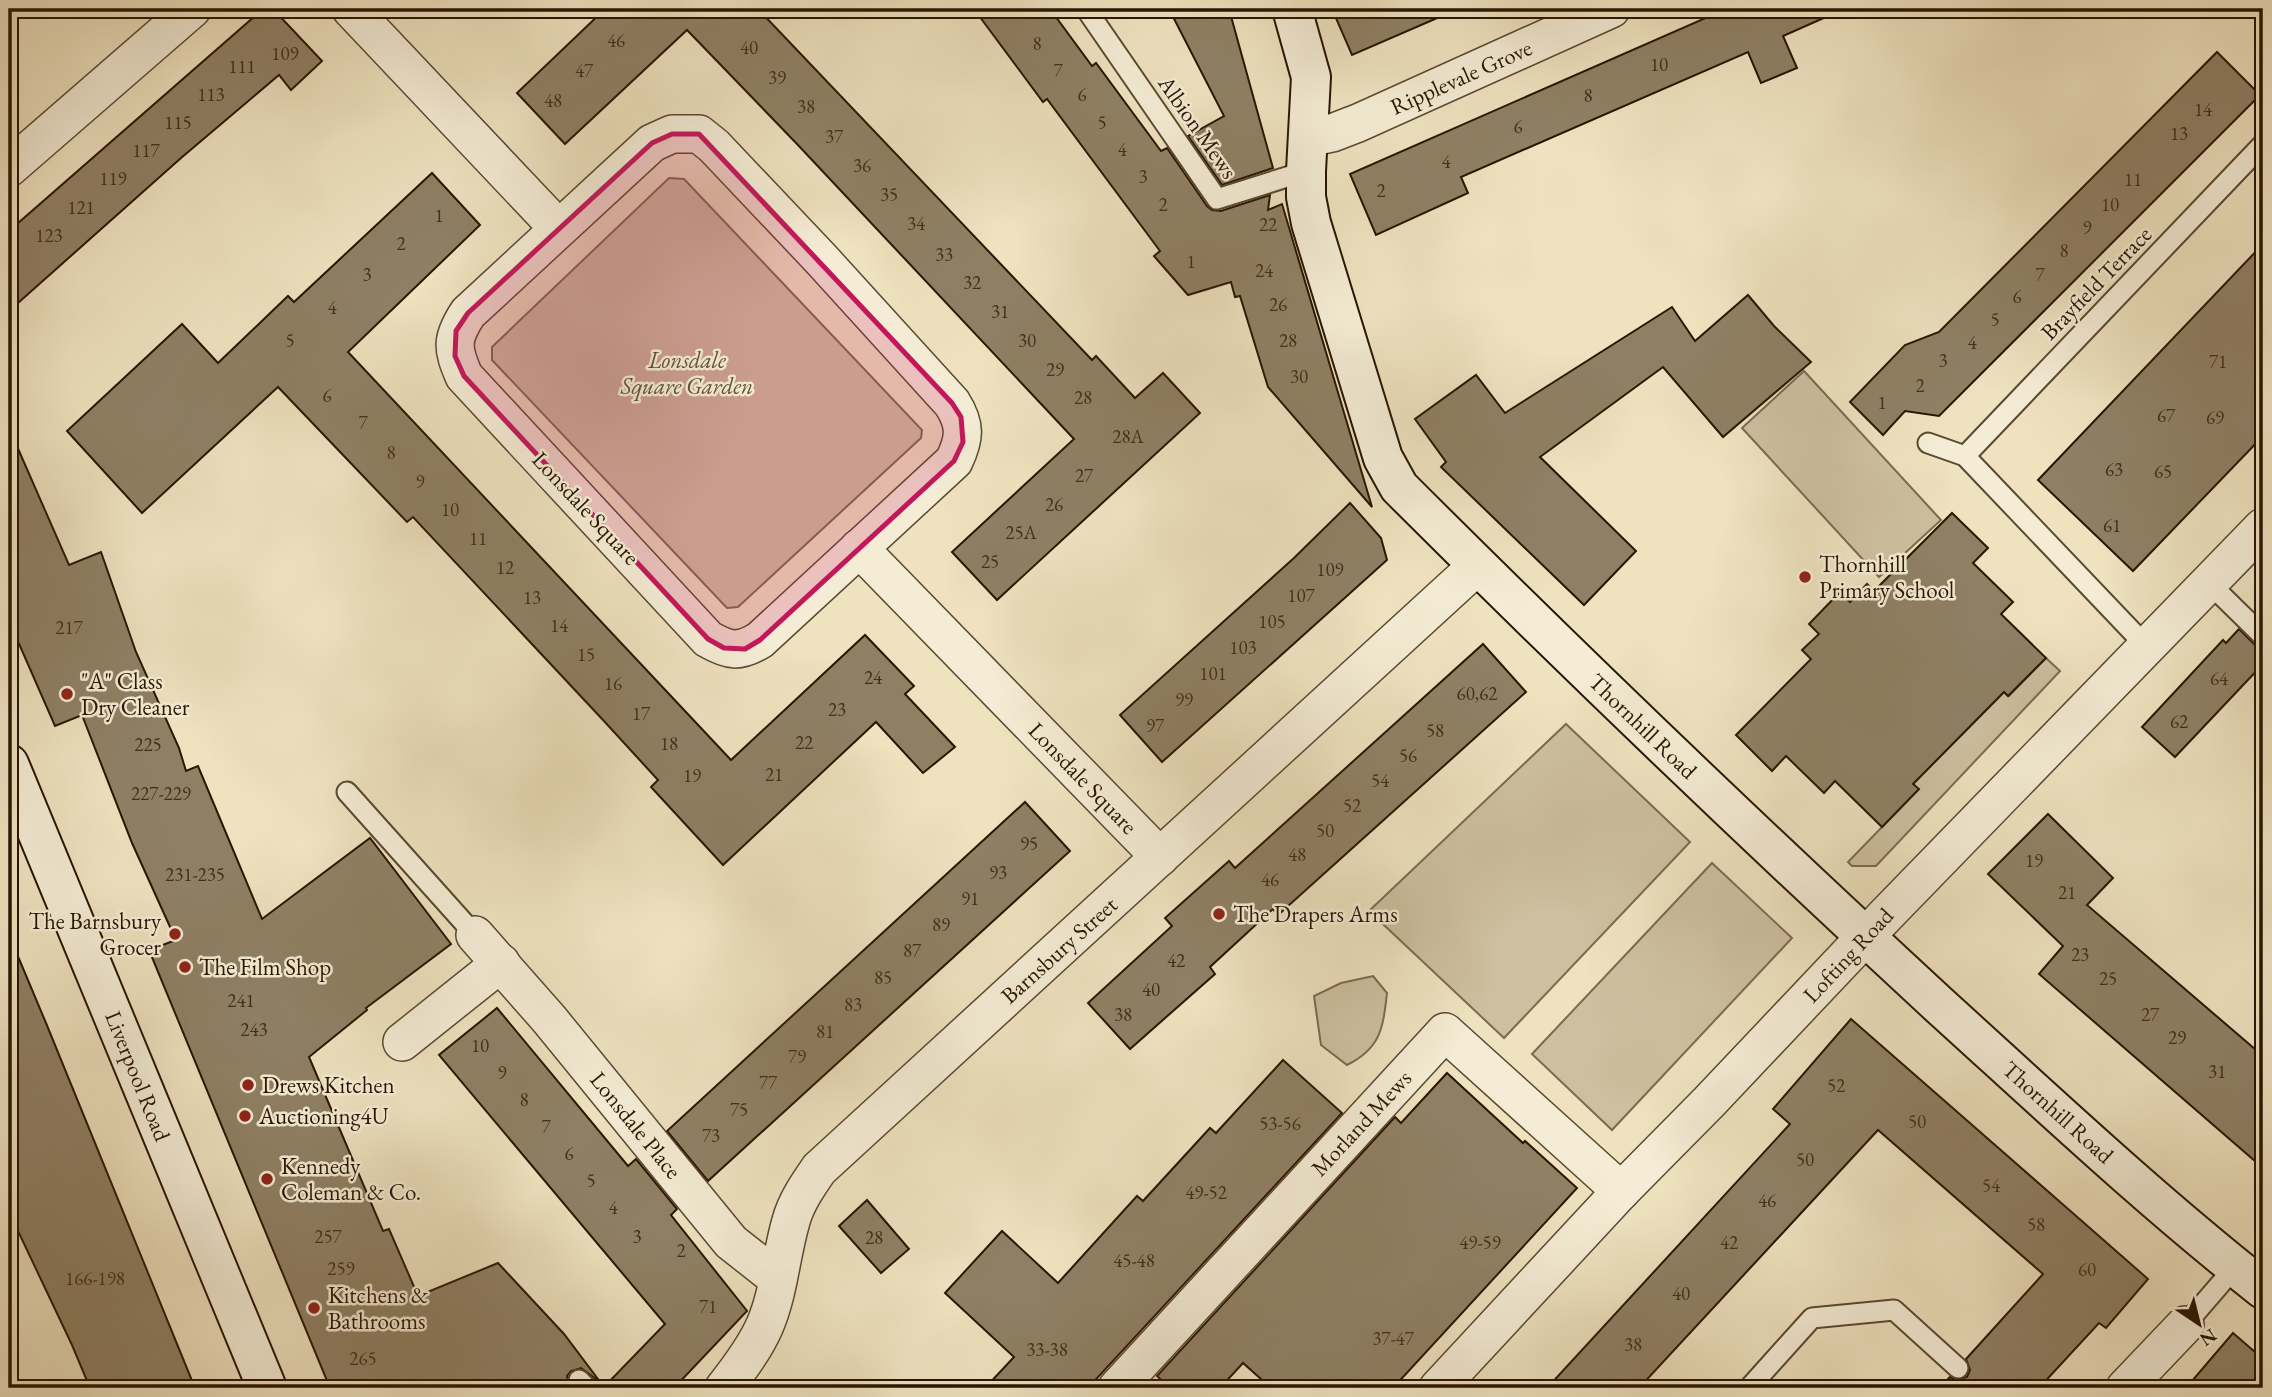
<svg xmlns="http://www.w3.org/2000/svg" width="2272" height="1397" font-family="'EB Garamond',serif">
<rect width="100%" height="100%" fill="#eee2bf"/>
<filter id="stains"><feTurbulence type="fractalNoise" baseFrequency=".00286" numOctaves="4"/><feColorMatrix values="0 0 0 0 .2 0 0 0 0 .09 0 0 0 0 .02 0 0 0 .5 -.17"/></filter>
<radialGradient id="worn" r=".72"><stop offset=".6" stop-color="#630" stop-opacity="0"/><stop offset="1" stop-color="#630" stop-opacity=".3"/></radialGradient>
<g fill="#cdbf9f" stroke="#7b6a50" stroke-width="2">
<polygon points="669,178 684,179 922,430 921,438 738,607 727,608 492,360 492,347"/>
<polygon points="1804,371 1941,520 1879,577 1742,428"/>
<polygon points="2046,658 2060,671 1876,866 1852,866 1848,862 1918,790 1913,784 2004,692 2009,696"/>
<polygon points="1566,724 1690,842 1504,1038 1369,911"/>
<polygon points="1712,863 1792,938 1612,1130 1532,1054"/>
<path d="M1373,976L1387,993C1383,1028 1381,1048 1347,1065L1321,1045L1314,996L1341,983Z"/>
</g>
<g fill="#8f8064" stroke="#291502" stroke-width="2">
<polygon points="263,9 273,9 322,61 291,90 279,75 181,158 9,311 9,231"/>
<polygon points="605,9 758,9 1092,360 1096,356 1135,398 1163,373 1200,413 997,600 952,552 1074,439 797,144 687,30 565,144 517,93"/>
<polygon points="974,9 1050,9 1092,66 1096,63 1161,151 1167,148 1207,206 1212,210 1221,211 1270,195 1268,210 1282,204 1372,507 1268,387 1240,296 1235,297 1231,282 1188,295 1154,256 1160,251 1047,99 1043,102"/>
<polygon points="1169,9 1229,9 1273,168 1222,185 1188,136 1224,116"/>
<polygon points="1332,9 1458,9 1352,55"/>
<polygon points="1726,9 1844,9 1783,36 1797,68 1761,83 1748,52 1461,177 1468,193 1376,235 1350,174"/>
<polygon points="2217,52 2260,95 1939,416 1905,411 1883,435 1850,402 1905,345 1939,332"/>
<polygon points="432,173 480,225 348,352 731,760 865,635 914,686 905,694 955,747 923,773 876,722 723,865 651,787 658,780 603,720 413,517 407,522 278,387 142,513 67,431 182,324 218,363 288,296 294,302"/>
<polygon points="2263,244 2263,436 2133,571 2038,480"/>
<polygon points="1748,295 1774,326 1811,362 1723,437 1663,367 1540,457 1636,551 1584,605 1441,467 1446,462 1415,419 1476,375 1505,413 1672,307 1695,341"/>
<polygon points="9,428 69,565 101,552 136,652 179,748 186,771 198,766 262,919 370,838 451,944 366,1008 367,1010 309,1057 383,1231 389,1229 418,1296 498,1263 564,1334 604,1387 665,1324 439,1055 497,1008 628,1166 636,1159 677,1209 671,1215 747,1311 674,1388 599,1388 596,1379 581,1368 571,1371 567,1376 570,1388 330,1388 149,950 176,940 132,843 82,715 55,726 9,621"/>
<polygon points="1350,503 1381,538 1387,560 1162,762 1120,715 1294,558"/>
<polygon points="1952,513 1988,548 1973,563 2013,602 2001,614 2046,658 2008,696 2004,692 1913,784 1919,789 1882,827 1835,781 1824,793 1786,756 1772,771 1736,735 1811,659 1802,650 1819,634 1809,624 1840,592 1850,602 1867,584 1874,591"/>
<polygon points="2239,629 2255,645 2263,648 2263,664 2175,757 2142,727 2223,640 2226,643"/>
<polygon points="1483,644 1526,692 1278,915 1273,909 1210,967 1215,974 1130,1049 1088,1003 1172,926 1165,918 1229,861 1235,868"/>
<polygon points="1025,802 1070,851 708,1181 667,1131"/>
<polygon points="2048,814 2113,878 2087,905 2263,1056 2263,1168 2039,974 2063,946 1988,874"/>
<polygon points="9,935 46,1023 195,1388 90,1388 72,1345 9,1212"/>
<polygon points="1851,1019 2148,1279 2106,1328 2099,1323 2039,1388 1939,1388 1950,1377 1956,1380 1967,1377 1970,1370 1966,1359 2043,1274 1878,1130 1639,1388 1547,1388 1790,1124 1773,1109"/>
<polygon points="1283,1060 1342,1113 1088,1388 985,1388 1014,1357 945,1293 1002,1231 1058,1283 1137,1196 1143,1201 1210,1128 1216,1133"/>
<polygon points="1447,1073 1523,1143 1525,1141 1577,1188 1393,1388 1271,1388 1243,1363 1220,1388 1170,1388 1157,1376 1395,1117 1401,1123"/>
<polygon points="867,1200 909,1249 881,1273 839,1226"/>
<polygon points="2233,1333 2263,1359 2263,1388 2186,1388"/>
</g>
<g fill="none" stroke-linecap="round" stroke-linejoin="round">
<g stroke="#5a4831" stroke-width="23">
<g id="lane">
<polyline points="1086,9 1217,199 1306,171"/>
<polyline points="1928,443 1965,456 2146,646"/>
<polyline points="1965,456 2263,144"/>
<polyline points="2209,583 2263,636"/>
<polyline points="347,792 475,935"/>
<polyline points="2185,1325 2235,1267"/>
<polyline points="579,1380 587,1388"/>
<polyline points="1749,1388 1812,1318 1894,1310 1958,1368"/>
</g>
</g>
<g stroke="#5a4831" stroke-width="40">
<g id="street">
<polyline points="351,9 558,228"/>
<path d="M672,134H699L714,146L821,259L952,403C966,425 965,438 954,461L760,640C739,653 729,651 708,639L464,376C452,348 451,339 468,313L652,143Z"/>
<polyline points="1309,138 1332,133 1358,123 1611,9"/>
<polyline points="9,168 192,9"/>
<polyline points="859,548 1160,857"/>
<polyline points="475,935 549,1019 731,1242 778,1279"/>
<polyline points="402,1042 501,963"/>
<path d="M724,1388C739,1369 755,1348 765,1325C779,1292 781,1255 791,1221C796,1202 808,1185 819,1169L1477,566"/>
<polyline points="1117,1388 1445,1032 1621,1191"/>
<polyline points="1438,1388 1621,1191 1709,1102 1884,917 2263,527"/>
<polyline points="2125,1388 2185,1325"/>
</g>
</g>
<g stroke="#291502" stroke-width="42">
<g id="secondary">
<path d="M1292,9L1311,77L1306,171V197L1311,223L1383,458L1399,487C1575,663 1755,835 1938,1004C2045,1101 2150,1200 2263,1289"/>
<polyline points="9,764 267,1388"/>
</g>
</g>
<use href="#lane" stroke="#f4ecd5" stroke-width="19"/>
<use href="#street" stroke="#f4ecd5" stroke-width="37"/>
<use href="#secondary" stroke="#f4ecd5" stroke-width="38"/>
</g>
<path fill="#c2185b" fill-opacity="0.2" stroke="#c2185b" stroke-width="5" stroke-linejoin="round" d="M672,134H699L952,403L961,417L963,442L954,461L760,640L745,649L724,648L708,639L464,376L455,356L456,331L468,313L652,143Z"/>
<g fill="#8f2418" stroke="#f4ecd5" stroke-width="2.5">
<circle cx="1805" cy="577" r="7"/>
<circle cx="67" cy="694" r="7"/>
<circle cx="1219" cy="914" r="7"/>
<circle cx="175" cy="934" r="7"/>
<circle cx="185" cy="967" r="7"/>
<circle cx="248" cy="1085" r="7"/>
<circle cx="245" cy="1116" r="7"/>
<circle cx="267" cy="1179" r="7"/>
<circle cx="314" cy="1308" r="7"/>
</g>
<g text-anchor="middle" stroke-width="5" stroke-linejoin="round" paint-order="stroke">
<g font-size="19" fill="#42301a">
<text x="616" y="47">46</text>
<text x="1037" y="50">8</text>
<text x="749" y="54">40</text>
<text x="285" y="60">109</text>
<text x="1659" y="71">10</text>
<text x="242" y="73">111</text>
<text x="584" y="77">47</text>
<text x="1058" y="77">7</text>
<text x="777" y="84">39</text>
<text x="211" y="101">113</text>
<text x="1082" y="101">6</text>
<text x="1588" y="102">8</text>
<text x="553" y="107">48</text>
<text x="806" y="113">38</text>
<text x="2203" y="116">14</text>
<text x="178" y="129">115</text>
<text x="1102" y="129">5</text>
<text x="1518" y="133">6</text>
<text x="2179" y="140">13</text>
<text x="834" y="143">37</text>
<text x="1122" y="156">4</text>
<text x="146" y="157">117</text>
<text x="1446" y="168">4</text>
<text x="862" y="172">36</text>
<text x="1143" y="183">3</text>
<text x="113" y="185">119</text>
<text x="2133" y="186">11</text>
<text x="1381" y="197">2</text>
<text x="889" y="201">35</text>
<text x="1163" y="211">2</text>
<text x="2110" y="211">10</text>
<text x="81" y="214">121</text>
<text x="439" y="222">1</text>
<text x="916" y="230">34</text>
<text x="1268" y="231">22</text>
<text x="2087" y="234">9</text>
<text x="49" y="242">123</text>
<text x="401" y="250">2</text>
<text x="2064" y="257">8</text>
<text x="944" y="261">33</text>
<text x="1191" y="268">1</text>
<text x="1264" y="277">24</text>
<text x="367" y="281">3</text>
<text x="2040" y="281">7</text>
<text x="972" y="289">32</text>
<text x="2017" y="303">6</text>
<text x="1278" y="311">26</text>
<text x="332" y="314">4</text>
<text x="1000" y="318">31</text>
<text x="1995" y="326">5</text>
<text x="290" y="347">5</text>
<text x="1027" y="347">30</text>
<text x="1288" y="347">28</text>
<text x="1972" y="349">4</text>
<text x="1943" y="367">3</text>
<text x="2218" y="368">71</text>
<text x="1055" y="376">29</text>
<text x="1299" y="383">30</text>
<text x="1920" y="392">2</text>
<text x="327" y="402">6</text>
<text x="1083" y="404">28</text>
<text x="1882" y="409">1</text>
<text x="2166" y="422">67</text>
<text x="2215" y="424">69</text>
<text x="363" y="429">7</text>
<text x="1128" y="443">28A</text>
<text x="391" y="459">8</text>
<text x="2114" y="476">63</text>
<text x="2163" y="478">65</text>
<text x="1084" y="482">27</text>
<text x="420" y="488">9</text>
<text x="1054" y="511">26</text>
<text x="450" y="516">10</text>
<text x="2112" y="532">61</text>
<text x="1021" y="539">25A</text>
<text x="478" y="545">11</text>
<text x="990" y="568">25</text>
<text x="505" y="574">12</text>
<text x="1330" y="576">109</text>
<text x="1301" y="602">107</text>
<text x="532" y="604">13</text>
<text x="1272" y="628">105</text>
<text x="559" y="632">14</text>
<text x="69" y="634">217</text>
<text x="1243" y="654">103</text>
<text x="586" y="661">15</text>
<text x="1213" y="680">101</text>
<text x="873" y="684">24</text>
<text x="2219" y="685">64</text>
<text x="613" y="690">16</text>
<text x="1477" y="700">60,62</text>
<text x="1184" y="706">99</text>
<text x="837" y="716">23</text>
<text x="641" y="720">17</text>
<text x="2179" y="728">62</text>
<text x="1155" y="732">97</text>
<text x="1435" y="737">58</text>
<text x="804" y="749">22</text>
<text x="669" y="750">18</text>
<text x="148" y="751">225</text>
<text x="1408" y="762">56</text>
<text x="774" y="781">21</text>
<text x="692" y="782">19</text>
<text x="1380" y="787">54</text>
<text x="161" y="800">227-229</text>
<text x="1352" y="812">52</text>
<text x="1325" y="837">50</text>
<text x="1029" y="850">95</text>
<text x="1297" y="861">48</text>
<text x="2034" y="867">19</text>
<text x="998" y="879">93</text>
<text x="195" y="881">231-235</text>
<text x="1270" y="886">46</text>
<text x="2067" y="899">21</text>
<text x="970" y="905">91</text>
<text x="941" y="931">89</text>
<text x="912" y="957">87</text>
<text x="2080" y="961">23</text>
<text x="1176" y="967">42</text>
<text x="883" y="984">85</text>
<text x="2108" y="985">25</text>
<text x="1151" y="996">40</text>
<text x="241" y="1007">241</text>
<text x="853" y="1011">83</text>
<text x="1123" y="1021">38</text>
<text x="2150" y="1021">27</text>
<text x="254" y="1036">243</text>
<text x="825" y="1038">81</text>
<text x="2177" y="1044">29</text>
<text x="480" y="1052">10</text>
<text x="797" y="1063">79</text>
<text x="2217" y="1078">31</text>
<text x="502" y="1079">9</text>
<text x="768" y="1089">77</text>
<text x="1836" y="1092">52</text>
<text x="524" y="1106">8</text>
<text x="739" y="1116">75</text>
<text x="1917" y="1128">50</text>
<text x="1280" y="1130">53-56</text>
<text x="546" y="1133">7</text>
<text x="711" y="1142">73</text>
<text x="569" y="1160">6</text>
<text x="1805" y="1166">50</text>
<text x="591" y="1187">5</text>
<text x="1991" y="1192">54</text>
<text x="1206" y="1199">49-52</text>
<text x="1767" y="1207">46</text>
<text x="613" y="1214">4</text>
<text x="2036" y="1231">58</text>
<text x="328" y="1243">257</text>
<text x="637" y="1243">3</text>
<text x="874" y="1244">28</text>
<text x="1480" y="1249">49-59</text>
<text x="1729" y="1249">42</text>
<text x="681" y="1257">2</text>
<text x="1134" y="1267">45-48</text>
<text x="341" y="1275">259</text>
<text x="2087" y="1276">60</text>
<text x="95" y="1285">166-198</text>
<text x="1681" y="1300">40</text>
<text x="708" y="1313">71</text>
<text x="1393" y="1345">37-47</text>
<text x="1633" y="1351">38</text>
<text x="1047" y="1356">33-38</text>
<text x="363" y="1365">265</text>
</g>
<g font-size="23" fill="#291502" stroke="#f4ecd5">
<text transform="translate(1461 77) rotate(-24)" y="8">Ripplevale Grove</text>
<text transform="translate(1198 127) rotate(55)" y="8">Albion Mews</text>
<text transform="translate(2096 283) rotate(-46)" y="8">Brayfield Terrace</text>
<text transform="translate(586 508) rotate(47)" y="8">Lonsdale Square</text>
<text transform="translate(1643 726) rotate(44)" y="8">Thornhill Road</text>
<text transform="translate(1083 778) rotate(46)" y="8">Lonsdale Square</text>
<text transform="translate(1059 950) rotate(-42)" y="8">Barnsbury Street</text>
<text transform="translate(1848 955) rotate(-47)" y="8">Lofting Road</text>
<text transform="translate(138 1076) rotate(68)" y="8">Liverpool Road</text>
<text transform="translate(2058 1112) rotate(42)" y="8">Thornhill Road</text>
<text transform="translate(1361 1123) rotate(-47)" y="8">Morland Mews</text>
<text transform="translate(636 1125) rotate(51)" y="8">Lonsdale Place</text>
</g>
<g font-size="23" font-style="italic" fill="#625039" stroke="#f4ecd5">
<text x="687" y="368">Lonsdale<tspan x="687" dy="26">Square Garden</tspan></text>
</g>
<g font-size="23" fill="#291502" stroke="#f4ecd5" text-anchor="start">
<text x="1819" y="572">Thornhill<tspan x="1819" dy="26">Primary School</tspan></text>
<text x="81" y="689">"A" Class<tspan x="81" dy="26">Dry Cleaner</tspan></text>
<text x="1233" y="922">The Drapers Arms</text>
<text x="161" y="929" text-anchor="end">The Barnsbury<tspan x="161" dy="26">Grocer</tspan></text>
<text x="199" y="975">The Film Shop</text>
<text x="262" y="1093">Drews Kitchen</text>
<text x="259" y="1124">Auctioning4U</text>
<text x="281" y="1174">Kennedy<tspan x="281" dy="26">Coleman &amp; Co.</tspan></text>
<text x="328" y="1303">Kitchens &amp;<tspan x="328" dy="26">Bathrooms</tspan></text>
</g>
</g>
<rect width="2272" height="1397" fill="none" stroke="#eee2bf" stroke-width="35"/>
<rect x="10" y="10" width="2251" height="1376" fill="none" stroke="#291502" stroke-width="3.5"/>
<rect x="18" y="18" width="2237" height="1362" fill="none" stroke="#291502" stroke-width="2"/>
<g transform="translate(2199 1324) rotate(145)" stroke="#f4ecd5" stroke-width="5" paint-order="stroke">
<path d="M0-5L12 26L0 18L-12 26Z" fill="#291502"/>
<text y="-10" font-size="19" font-weight="bold" text-anchor="middle" fill="#291502">N</text>
</g>
<rect width="100%" height="100%" filter="url(#stains)"/>
<rect width="100%" height="100%" fill="url(#worn)"/>
</svg>
